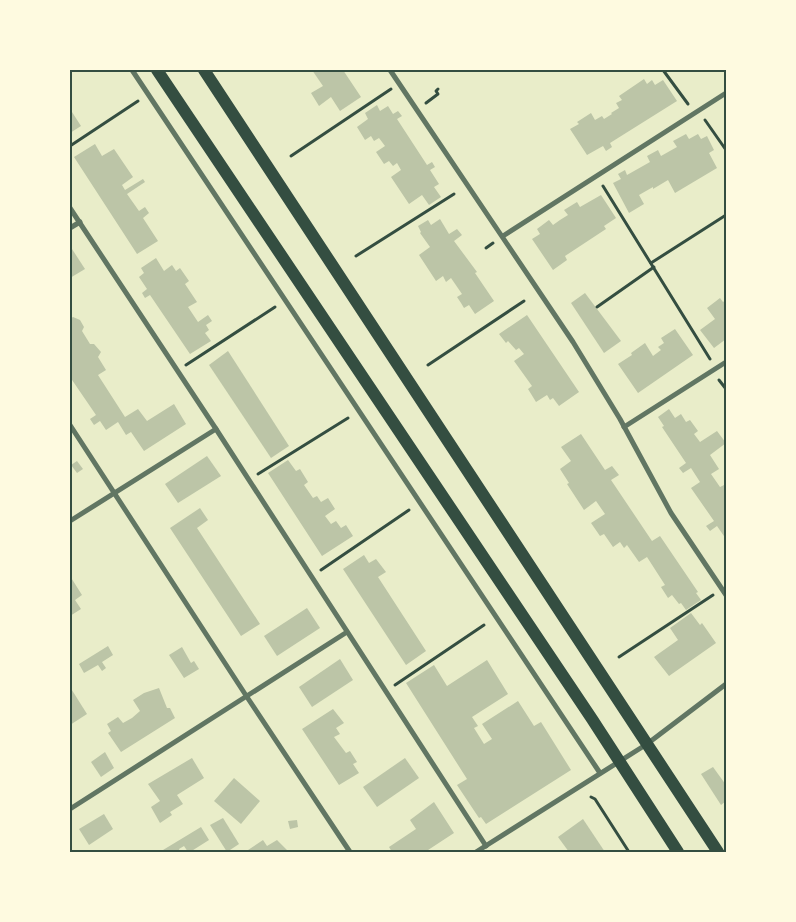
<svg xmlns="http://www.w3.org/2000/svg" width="796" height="922" font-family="Inter,sans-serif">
<rect width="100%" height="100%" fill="#e9edc9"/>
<g fill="#bcc5a7">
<polygon points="312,70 343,70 361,97 340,111 331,97 319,106 311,93 323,86"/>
<polygon points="644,79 647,84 652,80 655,85 663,80 677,101 610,143 612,147 606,151 603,146 587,155 570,129 579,124 577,122 591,113 595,120 602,116 604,119 612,114 611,113 619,108 616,103 622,100 619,96"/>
<polygon points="377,105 380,111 388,106 393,114 398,111 402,116 397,119 427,165 432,162 435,167 430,170 439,184 434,187 441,197 429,205 422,195 409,204 391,177 401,170 397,163 393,166 389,161 384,164 376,152 385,146 379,138 374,141 371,136 365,140 357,127 368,119 365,113"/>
<polygon points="72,112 81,126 70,133 70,113"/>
<polygon points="686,134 689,139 698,134 701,139 707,136 714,150 709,153 717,168 675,193 668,180 653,189 653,187 639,195 644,204 629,213 613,183 621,179 618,174 625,170 627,175 650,162 647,156 658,150 661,156 677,147 673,141"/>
<polygon points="95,144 102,156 114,149 133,177 122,185 125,190 143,179 145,182 127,194 139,211 145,207 149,213 143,218 158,241 137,254 74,157"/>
<polygon points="601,195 616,218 604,226 606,229 565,256 567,260 553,270 532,239 540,234 537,229 549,220 553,225 560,220 568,215 564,210 577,202 580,207"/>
<polygon points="440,219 449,234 457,229 462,235 454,241 477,272 475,273 494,301 475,314 469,305 464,308 461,303 457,297 462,294 451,278 446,282 443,276 436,281 419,255 430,247 420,233 421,232 418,226 428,220 431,225"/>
<polygon points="72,249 85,269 70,278 70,250"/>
<polygon points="156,258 164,271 172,265 176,271 180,268 189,281 185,284 197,302 188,307 198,322 208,315 212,321 206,325 209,330 205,333 211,341 190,354 150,295 145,298 142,293 147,289 139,277 144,273 141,268"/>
<polygon points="585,293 621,341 604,353 571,303"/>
<polygon points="720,298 723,302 726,300 726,339 714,348 700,330 715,319 707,308"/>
<polygon points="527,315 579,392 559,406 553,398 550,400 547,395 536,402 528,389 532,386 514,361 524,354 519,348 516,350 508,341 506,343 499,334"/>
<polygon points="73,317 80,320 84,327 82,331 90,344 94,344 101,352 98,357 106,370 98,375 125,417 138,409 147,421 174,404 186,424 144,451 131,432 126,435 118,422 106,430 100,421 94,425 90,419 96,415 70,377 70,319"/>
<polygon points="675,329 693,355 638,393 618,364 632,355 631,353 645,343 653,356 661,350 658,347 664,343 661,338"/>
<polygon points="228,351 289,446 271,458 209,365"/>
<polygon points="669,409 675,418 681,414 686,422 690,420 698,431 694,434 700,442 717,431 726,443 710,455 719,469 711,474 720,487 726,484 726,539 717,526 710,531 706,526 714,521 691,488 700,482 691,468 683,473 679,468 686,463 662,427 664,426 658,417"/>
<polygon points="581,434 605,470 612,466 619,475 611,480 652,541 660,536 698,592 696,593 701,600 686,610 681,603 679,604 672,595 668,598 661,587 665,585 647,557 639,562 627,545 624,548 620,542 613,547 604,534 600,536 591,523 605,514 596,501 584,510 567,484 569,483 560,469 571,461 561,447"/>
<polygon points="207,456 221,476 178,503 165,484"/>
<polygon points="288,460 296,471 300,469 308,482 304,485 313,498 317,496 321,502 328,498 335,509 325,516 331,524 336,521 341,528 346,525 353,536 322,556 268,473"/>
<polygon points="77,461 83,469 77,473 71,465"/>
<polygon points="200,508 208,520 197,528 260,624 241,636 170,528"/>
<polygon points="364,555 369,563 376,559 386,572 378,577 426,651 406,665 343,569"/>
<polygon points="70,576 82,595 75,600 81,609 70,616"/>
<polygon points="307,608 320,628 277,656 264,636"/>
<polygon points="691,613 700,625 702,623 716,643 669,676 654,657 678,640 670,628"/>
<polygon points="108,646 113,655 102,662 106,668 102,671 98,665 84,673 79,664"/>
<polygon points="182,647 191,663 194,661 199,669 184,678 169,655"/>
<polygon points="340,659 353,680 312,707 299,687"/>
<polygon points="487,660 508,694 472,717 478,726 474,728 484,744 492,739 482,724 518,701 534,726 541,722 571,770 486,824 481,817 479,818 457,785 467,779 406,683 434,665 447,686"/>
<polygon points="70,687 87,714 70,725"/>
<polygon points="159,688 167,708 170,708 175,718 121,752 108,733 111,731 107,724 118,717 123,723 132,718 140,711 133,700 144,693"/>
<polygon points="333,709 344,723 336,728 340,734 334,737 346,753 350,751 357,762 353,764 359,773 339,785 302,729"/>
<polygon points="105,752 114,768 101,777 91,762"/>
<polygon points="192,758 204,778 177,795 183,804 170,812 172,815 160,823 151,807 160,801 148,784"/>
<polygon points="405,758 419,778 377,807 363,787"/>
<polygon points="713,767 726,785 726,801 721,805 701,774"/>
<polygon points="234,778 260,801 241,824 214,801"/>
<polygon points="434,802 454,833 425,852 392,852 389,847 416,829 410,820"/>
<polygon points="104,814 113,829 89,845 79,829"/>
<polygon points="223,818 239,844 227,852 210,825"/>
<polygon points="583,819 605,852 569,852 558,837"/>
<polygon points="297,820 298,827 290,829 288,821"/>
<polygon points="201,827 209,840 190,852 188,852 184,846 179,849 180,852 165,852 163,850"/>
<polygon points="263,840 267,846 277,840 289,852 245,852"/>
</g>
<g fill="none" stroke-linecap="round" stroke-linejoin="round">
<g stroke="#344e41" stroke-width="3">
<polyline points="663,70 688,104"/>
<polyline points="426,103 438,94 436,91 438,89"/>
<polyline points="705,120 726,150"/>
<polyline points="70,146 138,101"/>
<polyline points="291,156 391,89"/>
<polyline points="603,186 710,359"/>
<polyline points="486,248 493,243"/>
<polyline points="356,256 454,194"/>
<polyline points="651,263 726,215"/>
<polyline points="597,307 654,267"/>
<polyline points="186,365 275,307"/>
<polyline points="428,365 524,301"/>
<polyline points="719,380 726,389"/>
<polyline points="258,474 348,418"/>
<polyline points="321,570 409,510"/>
<polyline points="619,657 713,595"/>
<polyline points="395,685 484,625"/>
<polyline points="591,797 595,799 629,852"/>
</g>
<g stroke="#617663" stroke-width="5">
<polyline points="132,70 600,773"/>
<polyline points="390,70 573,342 620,419 671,513 726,595"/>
<polyline points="70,208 216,429 486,846"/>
<polyline points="70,228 80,222"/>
<polyline points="503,236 726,93"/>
<polyline points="70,425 247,697 350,852"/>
<polyline points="624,427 726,362"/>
<polyline points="70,521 216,429"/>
<polyline points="70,809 347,632"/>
<polyline points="476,852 647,744 726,684"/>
</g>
<g stroke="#344e41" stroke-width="12">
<polyline points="157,70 592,719 678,852"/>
<polyline points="204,70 718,852"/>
</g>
</g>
<rect width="796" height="922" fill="none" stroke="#fefae0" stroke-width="142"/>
<rect x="71" y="71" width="654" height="780" fill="none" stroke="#344e41" stroke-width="2"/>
</svg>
